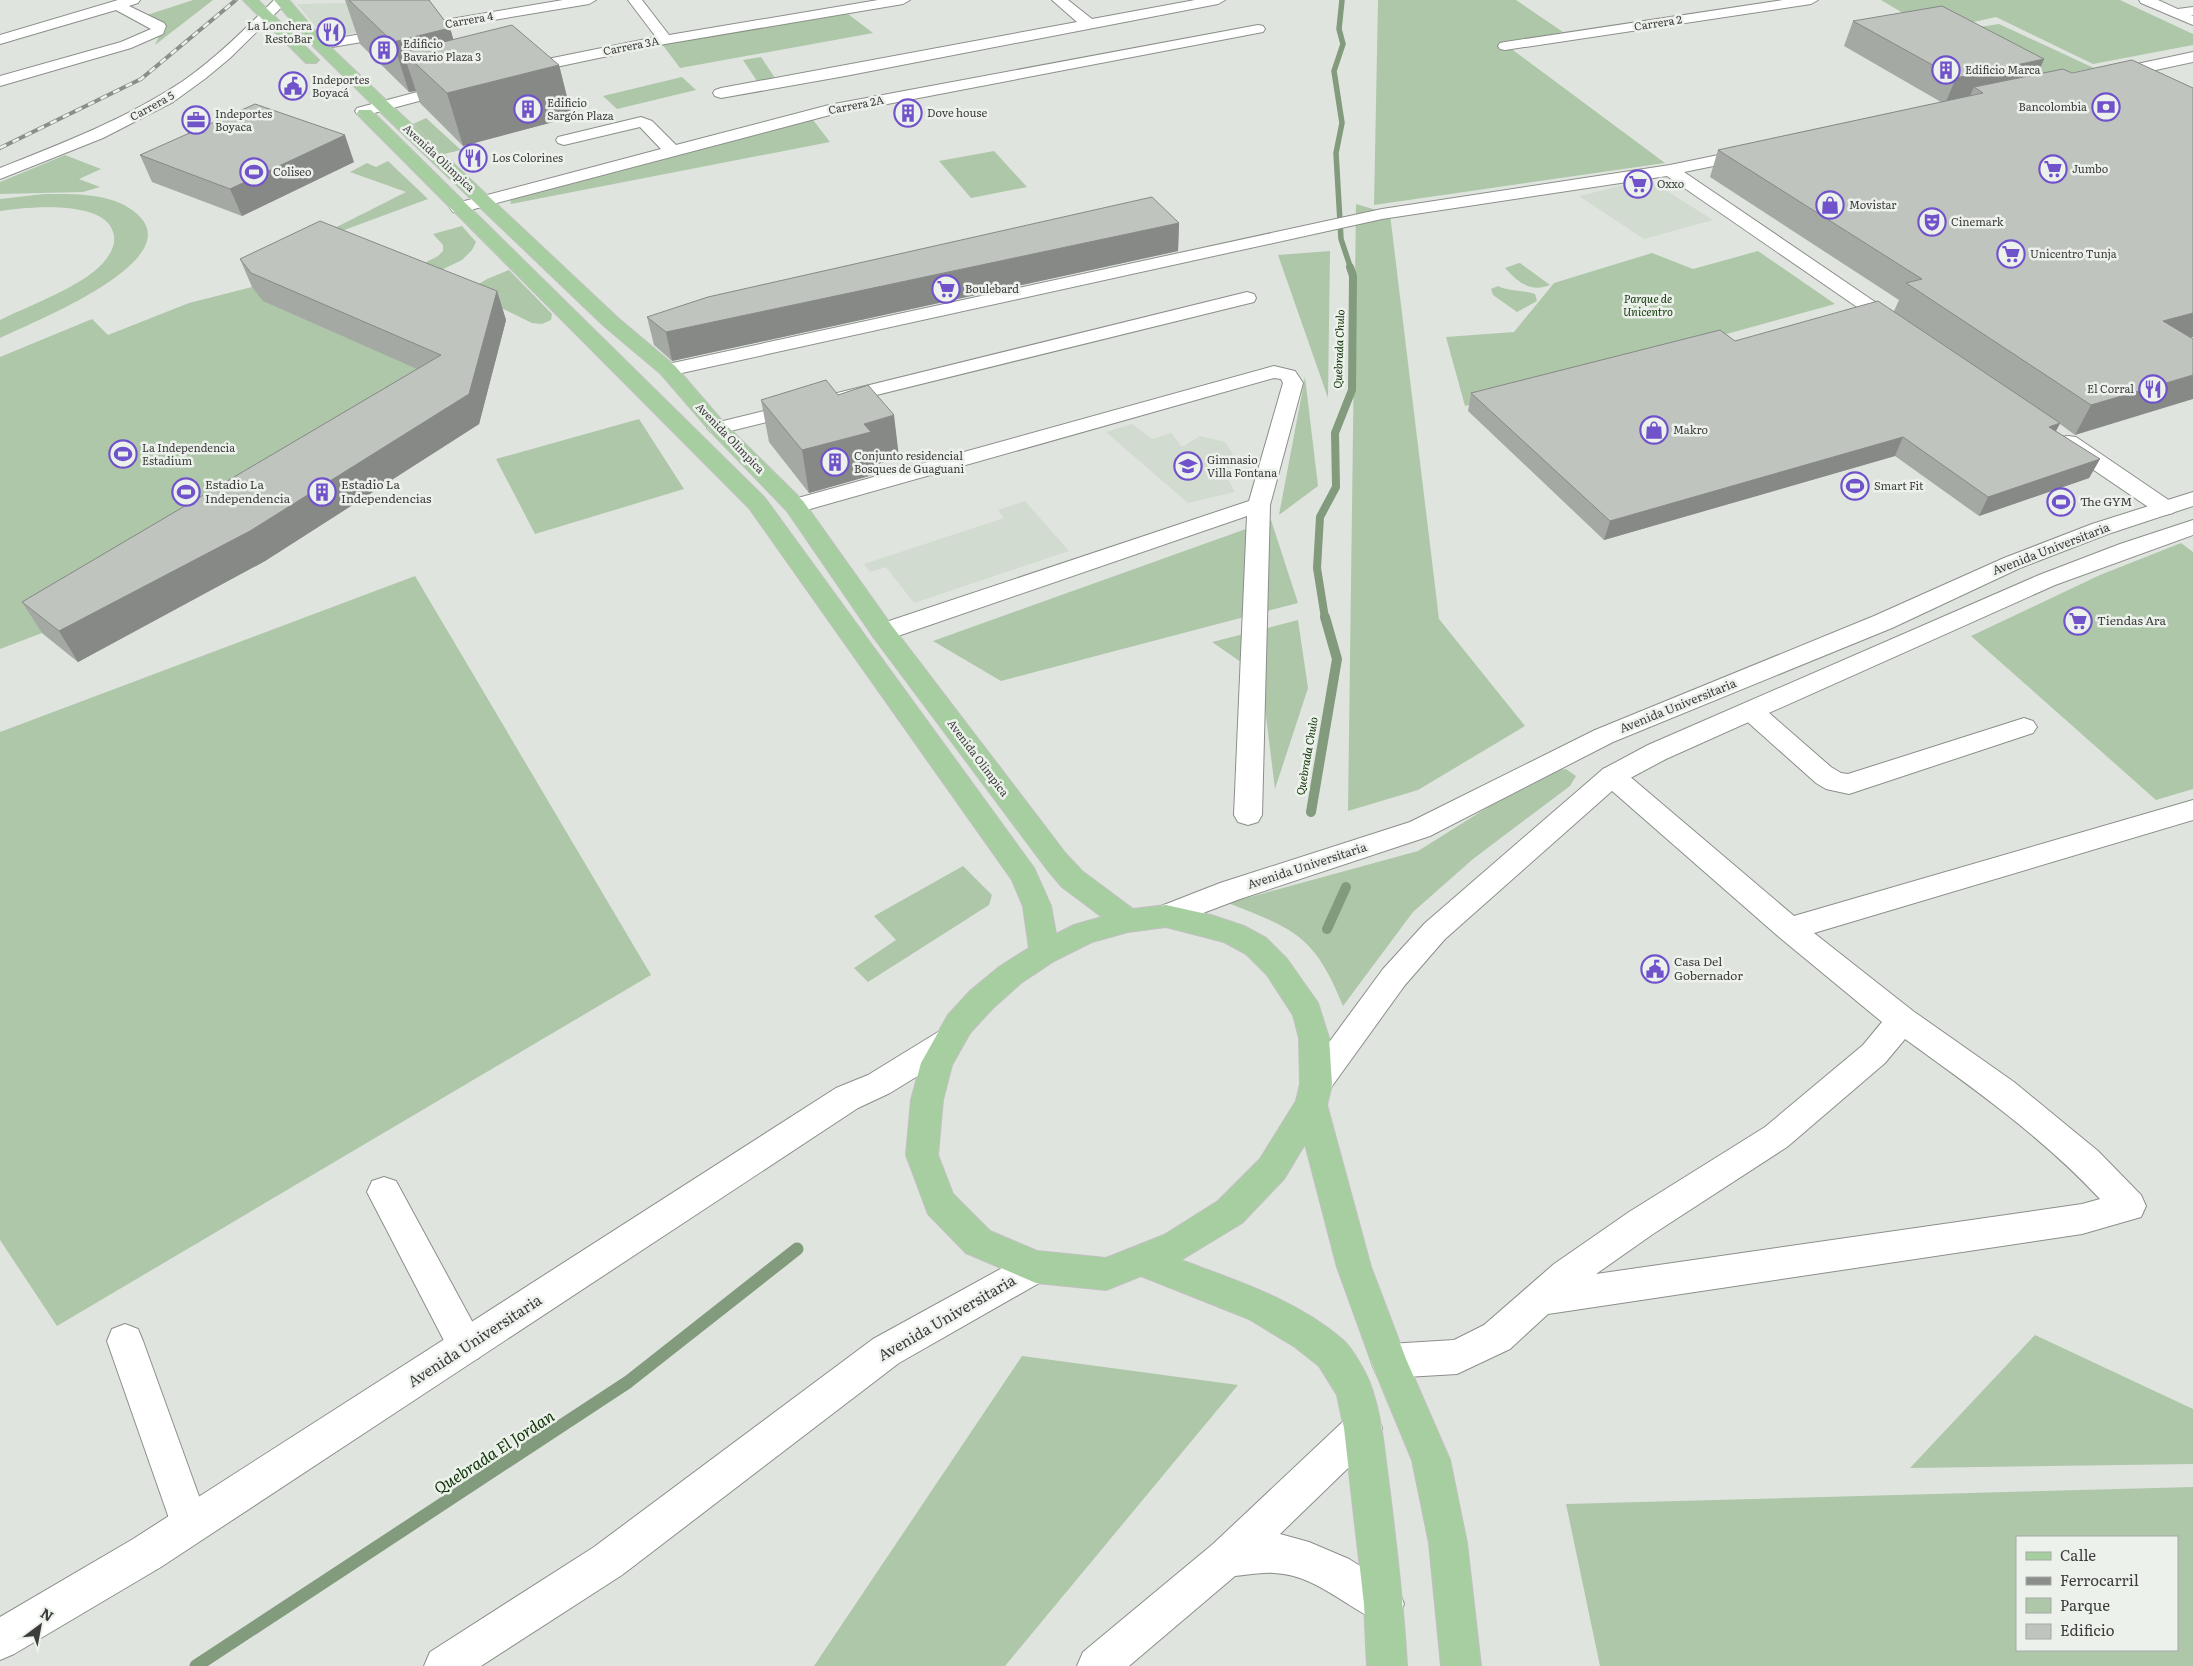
<svg xmlns="http://www.w3.org/2000/svg" width="2193" height="1666" font-family="Literata,serif">
<rect width="100%" height="100%" fill="#e0e4df"/>
<g fill="#d2dbd0">
<polygon points="388,2 403,24 325,38 297,4"/>
<polygon points="1648,179 1713,220 1644,239 1579,196"/>
<polygon points="1132,424 1152,439 1171,433 1182,447 1200,436 1225,442 1237,461 1224,472 1235,492 1188,503 1106,432"/>
<polygon points="1025,501 1069,551 914,603 886,567 870,572 864,564 1004,518 998,510"/>
</g>
<g fill="#aec7a9" fill-rule="evenodd">
<polygon points="193,0 213,0 155,45 164,25 147,15"/>
<polygon points="1378,0 1516,0 1563,32 1502,42 1665,163 1374,205"/>
<polygon points="1881,0 2120,0 2193,34 2193,45 2093,64 1996,17 1933,31"/>
<polygon points="848,14 873,33 680,68 662,44"/>
<polygon points="1999,24 2094,68 2042,78 1945,32"/>
<polygon points="761,57 775,78 757,81 743,60"/>
<polygon points="682,77 696,90 617,109 603,96"/>
<polygon points="810,116 830,142 511,204 510,198"/>
<polygon points="426,118 461,150 444,154 413,124"/>
<polygon points="994,151 1027,187 971,198 939,161"/>
<polygon points="65,155 101,169 79,179 100,187 83,192 0,194 0,182"/>
<polygon points="388,161 428,199 293,249 406,192 350,172 367,163 376,167"/>
<path d="M44,194C75,194 118,192 141,218C182,264 28,324 0,338V320C30,305 81,287 103,263C111,254 117,243 113,232C104,199 25,207 0,211V199Z"/>
<polygon points="1356,204 1390,214 1439,619 1525,726 1418,790 1348,811"/>
<polygon points="462,226 476,242 472,250 462,260 429,276 411,270 438,256 443,251 443,245 433,234"/>
<polygon points="1330,251 1328,398 1278,255"/>
<polygon points="1758,251 1835,304 1465,406 1446,337 1514,332 1554,283 1652,253 1693,269"/>
<path d="M1519,263H1520L1550,285C1530,293 1518,282 1505,268Z"/>
<polygon points="509,270 552,314 551,320 542,324 532,323 467,291 487,279"/>
<path d="M1498,286C1506,291 1523,290 1535,294L1537,301L1517,312L1493,295L1491,289Z"/>
<polygon points="252,287 506,320 479,424 265,561 78,662 42,633 0,649 0,357 92,319 108,335 189,303"/>
<polygon points="1305,377 1318,486 1279,515"/>
<polygon points="639,419 684,489 535,534 496,459"/>
<polygon points="1271,520 1298,603 1001,681 933,641"/>
<polygon points="2181,543 2193,552 2193,789 2156,800 1971,636 2100,575"/>
<polygon points="415,576 651,975 57,1326 0,1240 0,732"/>
<polygon points="1298,620 1308,688 1275,789 1261,676 1212,642"/>
<path d="M1566,769L1576,776L1570,786L1473,859L1413,912L1343,1006C1314,935 1296,930 1228,903L1418,851L1547,770Z"/>
<polygon points="963,866 992,895 989,905 868,982 854,968 896,940 874,916"/>
<polygon points="2035,1335 2193,1409 2193,1464 1910,1468"/>
<polygon points="1022,1356 1238,1385 1005,1666 814,1666"/>
<path d="M2193,1487V1666H1600L1566,1504ZM2017,1537H2177V1650H2017Z"/>
</g>
<g fill="none" stroke-linecap="round" stroke-linejoin="round">
<polyline stroke="#819b7c" stroke-width="5.5" points="1342,0 1339,29 1343,44 1334,71 1342,123 1336,153 1341,239 1351,269"/>
<polyline stroke="#819b7c" stroke-width="8" points="1325,618 1317,568 1320,517 1336,487 1335,433 1352,390 1353,276 1350,267"/>
<g stroke="#819b7c" stroke-width="10">
<polyline points="1311,812 1337,659 1325,617"/>
<polyline points="1327,929 1346,887"/>
</g>
<polyline stroke="#819b7c" stroke-width="13" points="196,1666 628,1382 797,1249"/>
<g stroke="#8b8f8a" stroke-width="2">
<g id="minor">
<polygon points="118,0 140,0 138,3 129,6 164,23 166,26 163,34 131,48 0,86 0,76 121,42 151,29 116,10 0,44 0,35"/>
<path d="M274,0H289L230,58L206,78L173,102L103,138L0,179V168C63,143 126,119 183,81C216,58 245,29 274,0Z"/>
<polygon points="563,0 596,0 589,4 320,49 315,48 313,45 315,42 320,41"/>
<polygon points="628,0 642,0 669,35 878,0 910,0 903,4 665,44 518,75 513,73 510,70 513,67 518,65 656,37"/>
<polygon points="1052,0 1068,0 1092,19 1195,0 1225,0 1218,4 845,76 721,98 715,96 713,93 715,90 721,88 1077,22"/>
<polygon points="1783,0 1818,0 1811,4 1505,50 1500,49 1498,46 1500,43 1505,42"/>
<polygon points="2193,7 2193,15 2175,17 2168,13 2170,10"/>
<polygon points="1258,25 1263,26 1265,29 1263,32 830,115 459,213 453,212 450,208 453,204 661,149 640,127 564,145 558,143 556,140 558,137 641,117 652,121 676,145 829,105"/>
<polygon points="2193,52 2193,62 2109,80 2104,78 2101,75 2104,72 2109,70"/>
<polygon points="455,82 460,84 463,87 460,90 363,116 357,114 355,111 357,108"/>
<polygon points="1752,148 1758,149 1760,153 1758,157 1684,172 1903,321 1906,325 1903,329 1896,331 1889,329 1667,176 1382,219 668,376 661,374 658,370 661,366 668,364 1382,209 1670,165"/>
<polygon points="1247,292 1254,294 1256,298 1254,302 718,434 711,432 707,428 711,424"/>
<polygon points="1274,366 1295,371 1303,383 1270,505 1262,815 1258,822 1248,825 1238,822 1234,815 1247,516 892,638 883,640 874,638 871,632 874,626 1249,501 1283,383 1281,379 1274,378 803,511 795,513 787,511 784,506 787,501"/>
<polygon points="2068,436 2076,437 2173,503 2176,508 2173,513 2165,515 2157,513 2060,447 2057,442 2060,437"/>
<polygon points="1751,702 1760,705 1831,767 1841,773 1848,774 2024,718 2033,721 2037,727 2033,733 1849,794 1826,789 1816,783 1742,717 1738,711 1742,705"/>
<path d="M1612,766L1621,769L1794,916L2193,800V820L1814,933L1913,1011L2014,1082L2098,1151L2141,1195L2146,1206L2141,1217L2082,1234L1548,1314L1510,1349L1457,1374L1389,1378L1376,1373L1371,1361L1376,1349L1389,1344L1454,1340L1484,1325L1554,1264L1629,1212L1765,1127L1863,1045L1882,1022L1779,937L1603,783L1599,776L1603,769ZM1905,1039C1973,1088 2042,1137 2100,1199L2082,1204L1596,1274L1653,1234L1787,1147L1885,1063Z"/>
<polygon points="384,1177 396,1181 479,1334 484,1346 479,1358 466,1363 453,1358 367,1192 372,1181"/>
<polygon points="125,1324 138,1329 143,1341 209,1524 204,1538 190,1543 176,1538 171,1524 107,1341 112,1329"/>
<path d="M1363,1409L1376,1415L1382,1428L1376,1441L1280,1534L1309,1542L1349,1559L1398,1590L1404,1604L1398,1618L1384,1624C1346,1608 1317,1575 1274,1573C1261,1572 1248,1575 1235,1576L1129,1666H1077L1083,1652L1213,1544L1350,1415Z"/>
</g>
</g>
<g stroke="#8b8f8a" stroke-width="2">
<polygon id="tertiary" points="2139,0 2158,0 2193,16 2193,25 2141,3"/>
</g>
<g stroke="#8b8f8a" stroke-width="2">
<g id="secondary">
<polygon points="2193,492 2193,506 2108,534 2020,568 1892,628 1613,742 1430,836 1240,899 1166,927 1156,924 1152,916 1156,908 1220,883 1410,822 1595,730 1874,616 2004,558 2092,524"/>
<polygon points="2193,520 2193,535 2055,585 1666,759 1621,783 1445,939 1405,985 1327,1093 1316,1097 1305,1093 1300,1084 1305,1075 1383,969 1425,923 1603,769 1648,745 2039,575 2120,544"/>
<polygon points="949,1028 960,1032 964,1041 960,1050 890,1093 858,1108 161,1567 14,1654 0,1660 0,1617 133,1539 836,1088 868,1075 938,1032"/>
<polygon points="1036,1251 1048,1256 1053,1267 1048,1278 899,1363 622,1575 481,1666 424,1666 430,1652 594,1547 873,1339 1024,1256"/>
</g>
</g>
<g stroke="#c1c1c0" stroke-width="2">
<g id="primary">
<polygon points="243,0 258,0 316,57 319,60 316,63 306,63"/>
<path d="M274,0H289L325,42L389,103L618,318L675,366L725,424L803,501L892,626L1066,854L1082,871L1133,909L1166,905L1211,915L1244,926L1266,938L1287,959L1318,1003L1329,1038L1332,1084L1327,1105L1371,1267L1406,1359L1450,1460L1467,1543L1481,1666H1441L1429,1543L1412,1460L1371,1361L1337,1267L1305,1144L1284,1179L1242,1223L1181,1260C1237,1281 1297,1300 1343,1340C1353,1349 1368,1376 1372,1389C1383,1422 1385,1458 1390,1493C1397,1551 1404,1608 1407,1666H1367L1364,1604L1344,1428L1337,1395L1319,1366L1295,1347L1249,1319L1141,1276L1106,1290L1036,1283L966,1253L928,1214L906,1155L911,1100L921,1063L948,1015L970,991L999,967L1029,948L1023,906L1012,880L749,508L359,116L357,113L359,110H371L765,498L1034,868L1051,906L1056,934L1074,925L1102,917L1062,887L1046,868L874,638L787,511L711,432L661,374L604,326L377,109L315,48ZM1166,927L1224,942L1246,954L1267,975L1293,1015L1299,1038L1300,1084L1296,1101L1260,1159L1218,1201L1164,1235L1106,1258L1037,1251L990,1231L953,1194L938,1155L943,1100L952,1065L970,1033L992,1009L1021,983L1054,961L1092,942L1128,932Z"/>
</g>
</g>
<use href="#minor" fill="#fff" fill-rule="evenodd"/>
<use href="#tertiary" fill="#fff" fill-rule="evenodd"/>
<use href="#secondary" fill="#fff" fill-rule="evenodd"/>
<use href="#primary" fill="#a7cea0" fill-rule="evenodd"/>
<g stroke="#8b8e8a" stroke-width="4">
<polyline id="rail" points="0,148 141,79 236,0"/>
</g>
<use href="#rail" stroke="#edf1ec" stroke-width="2.5" stroke-dasharray="7" stroke-linecap="butt"/>
</g>
<g fill="#a5a9a4">
<polygon points="345,0 429,0 450,28 453,40 559,65 572,117 463,146 420,103 416,91 409,92 360,44"/>
<polygon points="1853,21 2044,59 2038,74 2191,338 2075,435 2060,424 2056,431 2100,459 2089,478 1979,516 1895,456 1604,540 1468,411 1471,393 1735,341 1894,311 1899,300 1710,177 1718,150 1941,102 1844,46"/>
<polygon points="140,155 354,162 242,216 152,182"/>
<polygon points="1179,223 1178,251 672,361 654,345 647,317"/>
<polygon points="240,259 497,291 506,320 479,424 265,561 78,662 42,633 22,602 417,369 263,301 252,287"/>
<polygon points="838,395 899,457 875,465 876,474 809,493 769,442 761,400"/>
</g>
<g fill="#868986">
<polygon points="450,28 465,78 403,52 416,91 409,92 393,42"/>
<polygon points="2044,59 2033,85 1983,93 1974,87 1969,98 1945,104 1956,78"/>
<polygon points="559,65 572,117 463,146 447,93"/>
<polygon points="345,135 354,162 242,216 230,189"/>
<polygon points="1179,223 1178,251 672,361 666,332"/>
<polygon points="497,291 506,320 479,424 265,561 78,662 59,631 469,394"/>
<polygon points="2193,313 2193,337 2147,350 2163,321"/>
<polygon points="2193,375 2193,399 2075,435 2091,405"/>
<polygon points="894,415 899,457 875,465 876,474 809,493 802,450 864,424"/>
<polygon points="2060,423 2050,442 2049,427"/>
<polygon points="1903,437 1895,456 1604,540 1610,521"/>
<polygon points="2100,459 2089,478 1979,516 1988,497"/>
</g>
<g fill="#c0c4bf" stroke="#868986">
<polygon points="349,0 429,0 450,28 393,42"/>
<polygon points="1942,6 2044,59 1956,78 1853,21"/>
<polygon points="512,25 559,65 447,93 403,52"/>
<polygon points="2132,60 2193,88 2193,313 2163,321 2193,339 2193,375 2091,405 1906,283 1922,279 1718,150 1983,93 1974,87 2063,69 2072,73"/>
<polygon points="255,104 345,135 230,189 140,155"/>
<polygon points="1152,197 1179,223 666,332 647,317 708,297"/>
<polygon points="320,221 497,291 469,394 250,531 59,631 22,602 441,355 251,273 240,259"/>
<polygon points="1878,301 2060,423 2049,427 2100,459 1988,497 1903,437 1610,521 1471,393 1720,330 1735,341"/>
<polygon points="826,380 838,395 868,385 894,415 864,424 871,432 802,450 761,400"/>
</g>
<defs>
<g id="restaurant-ring" transform="scale(1.4375)"><circle r="9.5" fill="#edf1ec" stroke="#7052cb" stroke-width="1.5"/><path d="M-5-6h1v4h1v-4h1v4h1v-4h1v5L-1.5 .5V6h-2V.5L-5-1ZM5-6V6H3V1.5H1.5Q1.5-4 5-6Z" fill="#7052cb"/></g>
<g id="building-ring" transform="scale(1.4375)"><circle r="9.5" fill="#edf1ec" stroke="#7052cb" stroke-width="1.5"/><path d="M-4-6H4V6H1V3H-1V6H-4ZM-2.5-4.3h1.7v1.8h-1.7ZM.8-4.3h1.7v1.8H.8ZM-2.5-1h1.7V.8h-1.7ZM.8-1h1.7V.8H.8Z" fill="#7052cb"/></g>
<g id="civic-ring" transform="scale(1.4375)"><circle r="9.5" fill="#edf1ec" stroke="#7052cb" stroke-width="1.5"/><path d="M-.6-6.5H3V-4.5H.6V-3L4-1V1h2V6H-6V1h2V-1L-.6-3ZM-1.2 2.5V6h2.4V2.5Z" fill="#7052cb"/></g>
<g id="bank-ring" transform="scale(1.4375)"><circle r="9.5" fill="#edf1ec" stroke="#7052cb" stroke-width="1.5"/><path d="M-6-4H6V4H-6ZM0-2.3a2.3 2.3 0 1 0 0 4.6a2.3 2.3 0 1 0 0-4.6Z" fill="#7052cb"/></g>
<g id="office-ring" transform="scale(1.4375)"><circle r="9.5" fill="#edf1ec" stroke="#7052cb" stroke-width="1.5"/><path d="M-6-3h4V-5.5h4V-3h4V5H-6ZM-1-4.5V-3h2v-1.5ZM-6 0V1H6V0Z" fill="#7052cb"/></g>
<g id="supermarket-ring" transform="scale(1.4375)"><circle r="9.5" fill="#edf1ec" stroke="#7052cb" stroke-width="1.5"/><path d="M-6-5.5h2.5l.6 2H6L4.5 2H-2.5L-4.4-4H-6ZM-1.5 3.2a1.3 1.3 0 1 0 .1 0ZM3 3.2a1.3 1.3 0 1 0 .1 0Z" fill="#7052cb"/></g>
<g id="stadium-ring" transform="scale(1.4375)"><circle r="9.5" fill="#edf1ec" stroke="#7052cb" stroke-width="1.5"/><path d="M0-5a6.5 5 0 1 0 0 10a6.5 5 0 1 0 0-10ZM-3.5-1.8h7v3.6h-7Z" fill="#7052cb"/></g>
<g id="shop-ring" transform="scale(1.4375)"><circle r="9.5" fill="#edf1ec" stroke="#7052cb" stroke-width="1.5"/><path d="M-5-2.5h2.3a2.7 3.5 0 0 1 5.4 0H5L5.5 6h-11ZM-1.5-2.5h3a1.5 2.3 0 0 0-3 0Z" fill="#7052cb"/></g>
<g id="theatre-ring" transform="scale(1.4375)"><circle r="9.5" fill="#edf1ec" stroke="#7052cb" stroke-width="1.5"/><path d="M-5-5.5Q0-4 5-5.5V0Q5 5 0 6Q-5 5-5 0ZM-3.3-2.5H-1v1.5H-3.3ZM1-2.5H3.3v1.5H1ZM-2.8 1Q0 5.5 2.8 1Z" fill="#7052cb"/></g>
<g id="school-ring" transform="scale(1.4375)"><circle r="9.5" fill="#edf1ec" stroke="#7052cb" stroke-width="1.5"/><path d="M0-5L7-2L0 1L-7-2ZM-4 1L0 2.5L4 1V4Q0 6-4 4Z" fill="#7052cb"/></g>
</defs>
<g fill-rule="evenodd">
<use href="#restaurant-ring" x="331" y="32"/>
<use href="#building-ring" x="384" y="50"/>
<use href="#building-ring" x="1946" y="70"/>
<use href="#civic-ring" x="293" y="86"/>
<use href="#bank-ring" x="2106" y="107"/>
<use href="#building-ring" x="528" y="109"/>
<use href="#building-ring" x="908" y="113"/>
<use href="#office-ring" x="196" y="120"/>
<use href="#restaurant-ring" x="473" y="158"/>
<use href="#supermarket-ring" x="2053" y="169"/>
<use href="#stadium-ring" x="254" y="172"/>
<use href="#supermarket-ring" x="1638" y="184"/>
<use href="#shop-ring" x="1830" y="205"/>
<use href="#theatre-ring" x="1932" y="222"/>
<use href="#supermarket-ring" x="2011" y="254"/>
<use href="#supermarket-ring" x="946" y="289"/>
<use href="#restaurant-ring" x="2153" y="389"/>
<use href="#shop-ring" x="1654" y="430"/>
<use href="#stadium-ring" x="123" y="454"/>
<use href="#building-ring" x="835" y="462"/>
<use href="#school-ring" x="1188" y="466"/>
<use href="#stadium-ring" x="1855" y="486"/>
<use href="#stadium-ring" x="186" y="492"/>
<use href="#building-ring" x="322" y="492"/>
<use href="#stadium-ring" x="2061" y="502"/>
<use href="#supermarket-ring" x="2078" y="621"/>
<use href="#civic-ring" x="1655" y="969"/>
</g>
<g text-anchor="middle" stroke-width="5" stroke-linejoin="round" paint-order="stroke">
<g font-size="11" fill="#3c3d3b" stroke="#edf1ec">
<text transform="translate(469 20) rotate(-10)" y="4">Carrera 4</text>
<text transform="translate(1658 23) rotate(-9)" y="4">Carrera 2</text>
<text transform="translate(631 46) rotate(-11)" y="4">Carrera 3A</text>
<text transform="translate(856 105) rotate(-11)" y="4">Carrera 2A</text>
<text transform="translate(152 106) rotate(-29)" y="4">Carrera 5</text>
<text transform="translate(439 158) rotate(43)" y="4">Avenida Olimpica</text>
<text transform="translate(730 438) rotate(46)" y="4">Avenida Olimpica</text>
<text transform="translate(978 758) rotate(53)" y="4">Avenida Olimpica</text>
</g>
<g font-size="11" fill="#3c3d3b" stroke="#edf1ec" text-anchor="start">
<text x="312" y="30" text-anchor="end">La Lonchera<tspan x="312" dy="13">RestoBar</tspan></text>
<text x="403" y="48">Edificio<tspan x="403" dy="13">Bavario Plaza 3</tspan></text>
<text x="1965" y="74">Edificio Marca</text>
<text x="312" y="84">Indeportes<tspan x="312" dy="13">Boyacá</tspan></text>
<text x="547" y="107">Edificio<tspan x="547" dy="13">Sargón Plaza</tspan></text>
<text x="2087" y="111" text-anchor="end">Bancolombia</text>
<text x="927" y="117">Dove house</text>
<text x="215" y="118">Indeportes<tspan x="215" dy="13">Boyaca</tspan></text>
<text x="492" y="162">Los Colorines</text>
<text x="2072" y="173">Jumbo</text>
<text x="273" y="176">Coliseo</text>
<text x="1657" y="188">Oxxo</text>
<text x="1849" y="209">Movistar</text>
<text x="1951" y="226">Cinemark</text>
<text x="2030" y="258">Unicentro Tunja</text>
<text x="965" y="293">Boulebard</text>
<text x="2134" y="393" text-anchor="end">El Corral</text>
<text x="1673" y="434">Makro</text>
<text x="142" y="452">La Independencia<tspan x="142" dy="13">Estadium</tspan></text>
<text x="854" y="460">Conjunto residencial<tspan x="854" dy="13">Bosques de Guaguani</tspan></text>
<text x="1207" y="464">Gimnasio<tspan x="1207" dy="13">Villa Fontana</tspan></text>
<text x="1874" y="490">Smart Fit</text>
</g>
<g font-size="11" font-style="italic" fill="#12380a" stroke="#edf1ec">
<text x="1648" y="303">Parque de<tspan x="1648" dy="13">Unicentro</tspan></text>
</g>
<g font-size="11" font-style="italic" fill="#0d3305" stroke="#edf1ec">
<text transform="translate(1339 349) rotate(-88)" y="4">Quebrada Chulo</text>
<text transform="translate(1307 756) rotate(-80)" y="4">Quebrada Chulo</text>
</g>
<g font-size="12" fill="#3c3d3b" stroke="#edf1ec" text-anchor="start">
<text x="205" y="489">Estadio La<tspan x="205" dy="14">Independencia</tspan></text>
<text x="341" y="489">Estadio La<tspan x="341" dy="14">Independencias</tspan></text>
<text x="2080" y="506">The GYM</text>
<text x="2097" y="625">Tiendas Ara</text>
<text x="1674" y="966">Casa Del<tspan x="1674" dy="14">Gobernador</tspan></text>
</g>
<g font-size="12" fill="#3c3d3b" stroke="#edf1ec">
<text transform="translate(2051 549) rotate(-21)" y="4">Avenida Universitaria</text>
<text transform="translate(1678 706) rotate(-22)" y="4">Avenida Universitaria</text>
<text transform="translate(1307 866) rotate(-18)" y="4">Avenida Universitaria</text>
</g>
<g font-size="15" fill="#3c3d3b" stroke="#edf1ec">
<text transform="translate(947 1318) rotate(-30)" y="5">Avenida Universitaria</text>
<text transform="translate(475 1341) rotate(-33)" y="5">Avenida Universitaria</text>
</g>
<g font-size="16" font-style="italic" fill="#0d3305" stroke="#edf1ec">
<text transform="translate(494 1452) rotate(-33)" y="6">Quebrada El Jordan</text>
</g>
</g>
<rect x="2016" y="1536" width="162" height="115" fill="#edf1ec" stroke="#a6a9a5"/>
<rect x="2026" y="1552" width="25" height="8" fill="#a7cea0" stroke="#a6a9a5"/>
<text x="2060" y="1561" font-size="15" fill="#3c3d3b">Calle</text>
<rect x="2026" y="1577" width="25" height="8" fill="#8b8e8a" stroke="#a6a9a5"/>
<text x="2060" y="1586" font-size="15" fill="#3c3d3b">Ferrocarril</text>
<rect x="2026" y="1598" width="25" height="15" fill="#aec7a9" stroke="#a6a9a5"/>
<text x="2060" y="1611" font-size="15" fill="#3c3d3b">Parque</text>
<rect x="2026" y="1624" width="25" height="15" fill="#c0c4bf" stroke="#a6a9a5"/>
<text x="2060" y="1636" font-size="15" fill="#3c3d3b">Edificio</text>
<g transform="translate(40 1626) rotate(32)" stroke="#edf1ec" stroke-width="4" paint-order="stroke">
<path d="M0-4L9 19L0 12L-9 19Z" fill="#3c3d3b"/>
<text y="-8" font-size="14" font-weight="bold" text-anchor="middle" fill="#3c3d3b">N</text>
</g>
</svg>
